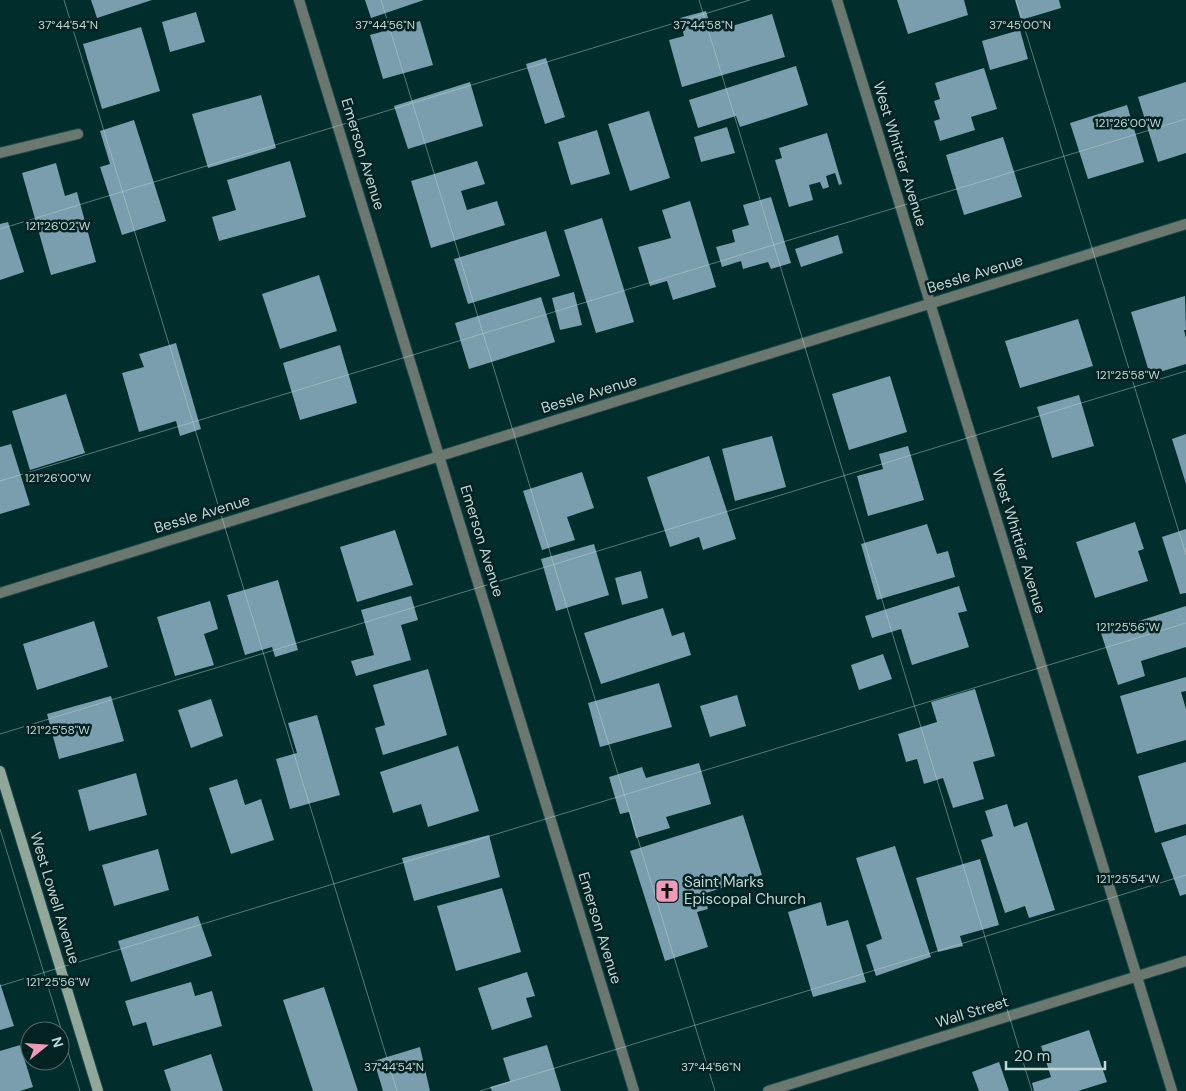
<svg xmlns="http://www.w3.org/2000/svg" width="1186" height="1091" font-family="'DM Sans',sans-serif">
<rect width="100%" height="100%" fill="#012d2d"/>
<g fill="#7a9ead">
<polygon points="91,0 152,0 97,18"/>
<polygon points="365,0 424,0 371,18"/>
<polygon points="897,0 964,0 968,15 908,34"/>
<polygon points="1015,0 1059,0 1061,8 1021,20"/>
<polygon points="706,11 712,32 772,14 785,57 682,87 669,40 684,36 680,18"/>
<polygon points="196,12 205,42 170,52 162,22"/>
<polygon points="420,21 433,65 383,79 370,35"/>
<polygon points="141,27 160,91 102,109 83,44"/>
<polygon points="1020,30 1028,59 990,70 982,41"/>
<polygon points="546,58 565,117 545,124 526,64"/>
<polygon points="796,66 808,105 740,127 736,116 698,128 689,100"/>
<polygon points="984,68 997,109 971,117 975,130 940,141 934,121 940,119 934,101 940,99 935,83"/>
<polygon points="470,82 483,126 408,149 394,106"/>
<polygon points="1186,82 1186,153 1158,162 1138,97"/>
<polygon points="261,95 276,148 208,168 192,114"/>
<polygon points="1127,105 1144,162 1088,179 1070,123"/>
<polygon points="649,111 670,178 630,191 608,124"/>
<polygon points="134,120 166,221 122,235 100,167 110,164 100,131"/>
<polygon points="727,127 735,153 701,162 694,137"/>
<polygon points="597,130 610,174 571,185 558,142"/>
<polygon points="827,133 842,184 839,185 835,173 826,176 829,187 823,189 820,182 809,185 813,200 789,207 775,160 782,158 779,148"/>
<polygon points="1003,137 1022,197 964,215 946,155"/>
<polygon points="290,161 306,217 219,241 212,217 236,210 227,180"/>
<polygon points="477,161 485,184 461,191 467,210 497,201 505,225 431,248 411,181"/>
<polygon points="56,163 65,196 77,192 96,262 51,275 22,173"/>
<polygon points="771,197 791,263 771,269 768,262 743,269 741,261 722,267 716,247 735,242 732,230 749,225 743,205"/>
<polygon points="690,201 716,287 673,300 667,281 650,286 638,247 671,238 662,210"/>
<polygon points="602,218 634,322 596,333 564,230"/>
<polygon points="8,222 24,272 0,280 0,224"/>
<polygon points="546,231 560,276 468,304 454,259"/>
<polygon points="838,235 843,253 801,267 795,249"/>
<polygon points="319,275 337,331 280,349 262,294"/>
<polygon points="574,292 582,325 560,330 552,298"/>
<polygon points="1185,296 1186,330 1184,330 1186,338 1186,364 1150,375 1131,312"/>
<polygon points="541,297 555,342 469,369 455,323"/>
<polygon points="1078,319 1093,366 1020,388 1005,341"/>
<polygon points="176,343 201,429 180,436 176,421 139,432 122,373 144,367 139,354"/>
<polygon points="340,345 357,403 300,420 283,363"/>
<polygon points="890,376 907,432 849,450 832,394"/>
<polygon points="66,394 85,453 30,470 12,411"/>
<polygon points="1079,395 1094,446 1052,458 1037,407"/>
<polygon points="1186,434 1186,484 1172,439"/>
<polygon points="772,436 786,487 735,501 722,449"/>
<polygon points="11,444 30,505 0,514 0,447"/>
<polygon points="908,446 924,500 868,516 857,476 883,469 879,454"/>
<polygon points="709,456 736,539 703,550 699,537 670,547 647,477"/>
<polygon points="582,472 594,508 567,517 575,540 542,550 523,491"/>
<polygon points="1135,522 1144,549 1138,551 1148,581 1095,598 1076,542"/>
<polygon points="927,524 937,554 948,551 955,577 877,600 861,544"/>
<polygon points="1186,529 1186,593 1180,594 1162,537"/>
<polygon points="395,530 413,585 357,602 340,547"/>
<polygon points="594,544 609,595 556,611 541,559"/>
<polygon points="641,571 648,598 622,605 615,578"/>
<polygon points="278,580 298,650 275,657 272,647 245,655 227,595"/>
<polygon points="959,586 967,611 958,613 969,647 912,665 901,629 872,638 865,616"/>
<polygon points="411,596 418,620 401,625 411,660 356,676 351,661 374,655 361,610"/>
<polygon points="210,601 218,629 204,634 214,665 175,676 157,617"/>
<polygon points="1186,606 1186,647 1141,661 1145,676 1118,685 1101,633"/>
<polygon points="663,608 672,636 684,632 691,655 601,684 584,633"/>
<polygon points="94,621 108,667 37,690 23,644"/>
<polygon points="883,654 892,679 859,690 851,665"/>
<polygon points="428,669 447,735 383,755 375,728 385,725 373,685"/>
<polygon points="1186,677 1186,691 1181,692 1186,709 1186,740 1137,754 1120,696"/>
<polygon points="659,683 672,727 600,747 588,703"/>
<polygon points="975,689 995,756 973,762 984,799 953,808 943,778 924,784 917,759 906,762 898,734 937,722 931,702"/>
<polygon points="737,695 746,726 710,737 700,706"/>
<polygon points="111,696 124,741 59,759 47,714"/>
<polygon points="211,699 223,736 191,748 178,710"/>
<polygon points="317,715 340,795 290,809 276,759 297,753 288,723"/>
<polygon points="458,746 479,811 428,827 421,804 393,813 380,772"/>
<polygon points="1186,762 1186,824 1155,833 1138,776"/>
<polygon points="699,763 711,804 666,817 670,828 636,838 629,812 620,814 609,777 642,767 646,778"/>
<polygon points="136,773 147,815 89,831 78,790"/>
<polygon points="237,779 245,805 261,799 274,840 231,854 209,788"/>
<polygon points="1007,804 1014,827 1027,822 1055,910 1029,918 1025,906 1005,913 981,840 993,836 985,811"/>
<polygon points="743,815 762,875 703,894 708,909 697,912 708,947 665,961 630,851"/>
<polygon points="489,835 500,877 414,901 402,858"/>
<polygon points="1186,835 1186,894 1180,896 1161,843"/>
<polygon points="895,846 931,957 876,976 866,945 882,939 856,858"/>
<polygon points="158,849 169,890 114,906 102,865"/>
<polygon points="980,859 999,925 960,936 963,946 938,952 916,878"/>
<polygon points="502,888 521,952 456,971 437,906"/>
<polygon points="821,902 827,926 848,920 866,982 813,997 788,912"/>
<polygon points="198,916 212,956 131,982 118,941"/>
<polygon points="527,972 535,996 526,998 532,1017 492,1030 478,988"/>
<polygon points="191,982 195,996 212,991 222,1026 153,1046 146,1022 133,1026 125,1001"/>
<polygon points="0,983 14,1026 0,1030"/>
<polygon points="324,987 358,1091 313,1091 283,1000"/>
<polygon points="1089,1030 1107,1082 1078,1091 1034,1091 1032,1083 1051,1077 1041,1046"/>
<polygon points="20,1045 33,1087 20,1091 0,1091 0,1051"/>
<polygon points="547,1045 561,1091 492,1091 490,1087 510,1081 503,1058"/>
<polygon points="420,1047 430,1091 383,1091 374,1061"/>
<polygon points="211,1054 223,1091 171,1091 164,1070"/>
<polygon points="999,1062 1009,1091 979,1091 972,1072"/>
</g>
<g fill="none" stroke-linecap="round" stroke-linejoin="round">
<g stroke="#204848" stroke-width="12">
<polyline id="lane" points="0,153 78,134"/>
</g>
<g stroke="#204848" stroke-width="12">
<g id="street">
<polyline points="299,0 634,1091"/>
<polyline points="837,0 1172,1091"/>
<polyline points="0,593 1186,224"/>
<polyline points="768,1091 1186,961"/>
</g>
</g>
<g stroke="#204848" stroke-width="12">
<polyline id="secondary" points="0,771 98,1091"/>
</g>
<use href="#lane" stroke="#6a7870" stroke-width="10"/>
<use href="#street" stroke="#6a7870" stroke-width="10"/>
<use href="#secondary" stroke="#90a79a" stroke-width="10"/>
</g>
<path fill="none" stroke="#c1d6d5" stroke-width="1" stroke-opacity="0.45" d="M64,0L397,1091M381,0L715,1091M699,0L1032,1091M1016,0L1186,555M0,229L750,0M0,481L1186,119M0,734L1186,371M0,829L80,1091M0,986L1186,623M480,1091L1186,875"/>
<defs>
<g id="church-square" transform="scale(1.25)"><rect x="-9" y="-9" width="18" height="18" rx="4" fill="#ef9ab8" stroke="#032222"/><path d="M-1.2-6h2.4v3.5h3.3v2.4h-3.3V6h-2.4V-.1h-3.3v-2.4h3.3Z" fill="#111"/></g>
</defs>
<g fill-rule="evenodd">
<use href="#church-square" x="667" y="891"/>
</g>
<g text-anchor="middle" stroke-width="5" stroke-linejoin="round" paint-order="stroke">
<g font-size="15" fill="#c1d6d5" stroke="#032222">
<text transform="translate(363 154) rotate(73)" y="5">Emerson Avenue</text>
<text transform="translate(900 154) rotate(73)" y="5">West Whittier Avenue</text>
<text transform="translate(975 274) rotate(-17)" y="5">Bessle Avenue</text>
<text transform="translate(589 394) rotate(-17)" y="5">Bessle Avenue</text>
<text transform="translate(202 514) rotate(-17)" y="5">Bessle Avenue</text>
<text transform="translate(482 541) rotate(73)" y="5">Emerson Avenue</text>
<text transform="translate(1019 541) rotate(73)" y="5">West Whittier Avenue</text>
<text transform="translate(55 898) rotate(73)" y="5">West Lowell Avenue</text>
<text transform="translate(600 928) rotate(73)" y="5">Emerson Avenue</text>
<text transform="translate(972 1012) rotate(-17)" y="5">Wall Street</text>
</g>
<g font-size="15" fill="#c1d6d5" stroke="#032222" text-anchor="start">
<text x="684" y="887">Saint Marks<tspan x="684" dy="17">Episcopal Church</tspan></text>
</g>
</g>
<g font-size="12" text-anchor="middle" fill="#c1d6d5" stroke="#032222" stroke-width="5" stroke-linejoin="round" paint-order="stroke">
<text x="68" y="29">37°44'54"N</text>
<text x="385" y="29">37°44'56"N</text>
<text x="703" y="29">37°44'58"N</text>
<text x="1020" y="29">37°45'00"N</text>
<text x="1128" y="127">121°26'00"W</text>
<text x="58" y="230">121°26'02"W</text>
<text x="1128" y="379">121°25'58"W</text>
<text x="58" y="482">121°26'00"W</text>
<text x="1128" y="631">121°25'56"W</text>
<text x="58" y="734">121°25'58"W</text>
<text x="1128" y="883">121°25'54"W</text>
<text x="58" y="986">121°25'56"W</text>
<text x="394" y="1071">37°44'54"N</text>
<text x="711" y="1071">37°44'56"N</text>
</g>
<g transform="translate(45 1046) rotate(73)"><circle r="24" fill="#032222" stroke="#4f6a6a"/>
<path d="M0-4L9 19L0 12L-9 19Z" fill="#ef9ab8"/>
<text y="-8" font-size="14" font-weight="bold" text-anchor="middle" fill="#c1d6d5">N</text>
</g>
<path d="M1006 1061v8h99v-8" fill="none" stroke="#c1d6d5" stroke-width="2.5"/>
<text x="1014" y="1061" font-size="15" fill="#c1d6d5" stroke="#032222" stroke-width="4" paint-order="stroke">20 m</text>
</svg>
